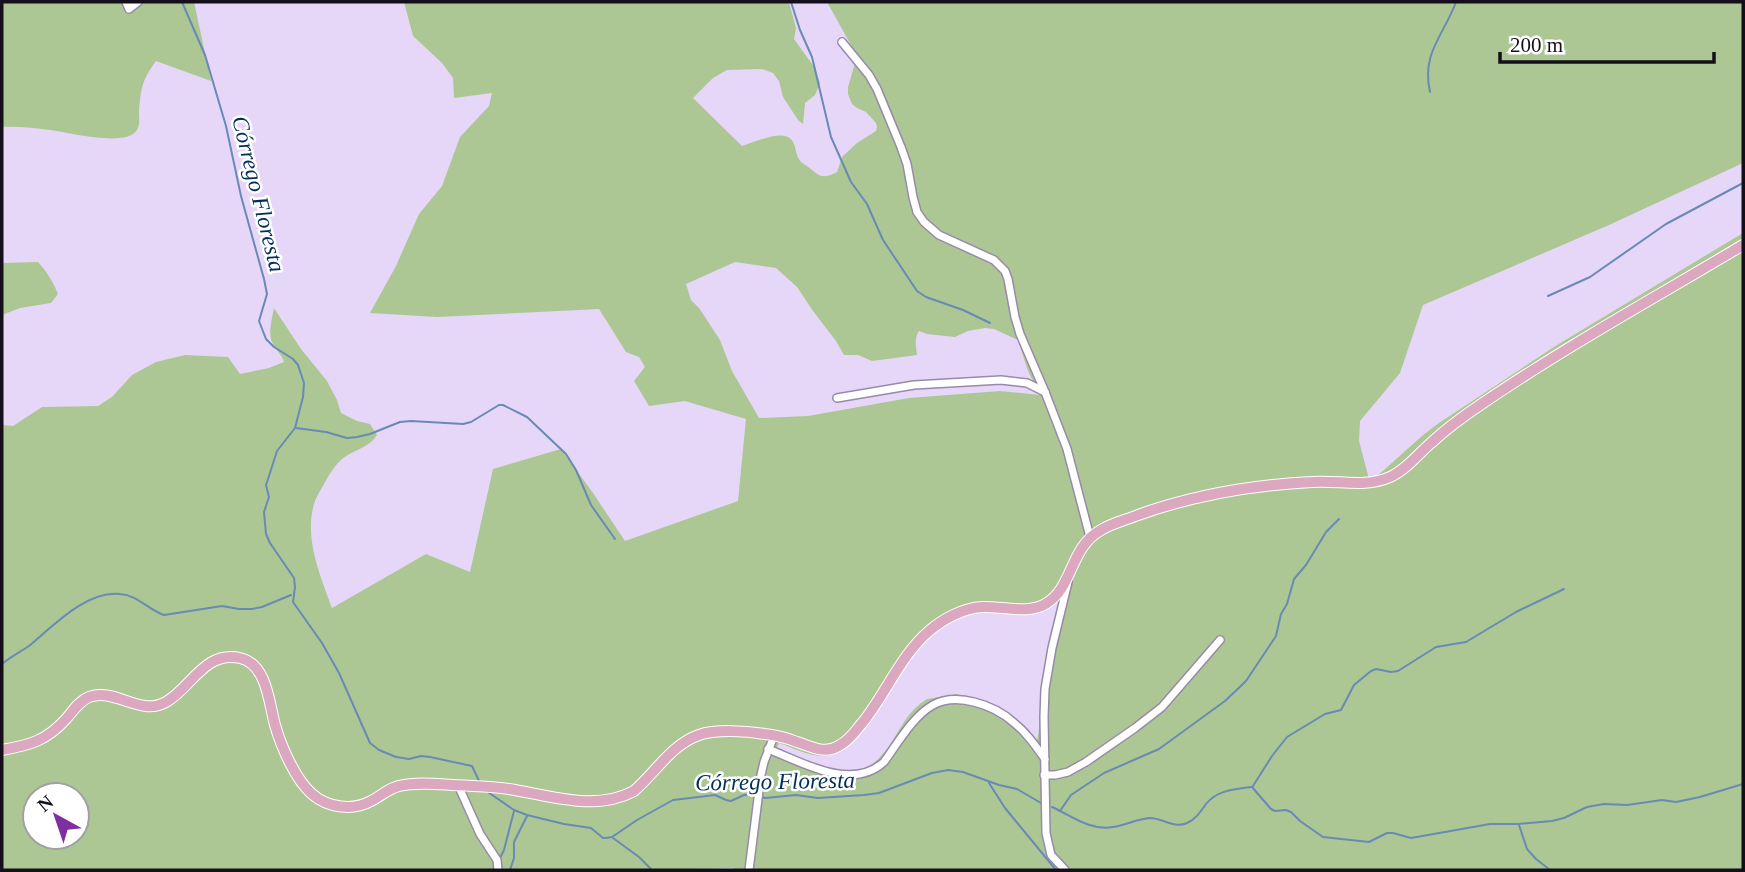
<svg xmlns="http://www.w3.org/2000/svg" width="1745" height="872" font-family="'Times New Roman',serif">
<rect width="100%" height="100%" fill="#e6d7f8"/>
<g fill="#acc794" fill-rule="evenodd">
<path d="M2,2H128L129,4L131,2H194L211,81L156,61C142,80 141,88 139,111C139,116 140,124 138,128C130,149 68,132 50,130C34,128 18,126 2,127Z"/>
<path d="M404,2H789L796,28L794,39L815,68L820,83L815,95L805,103L803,124L798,120L783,97L779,81L773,73L762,69L727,70L713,78L693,98L742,146C752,143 775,133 785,136C797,139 794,151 799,159C800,162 804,164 807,166C820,176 821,180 837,172L842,157L857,143L876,131L877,127L876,123L866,112L857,108L852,104L848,94V87L857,56L827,2H1743V163L1609,225L1423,305L1400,373L1360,421L1359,441L1369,479L1374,478C1397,460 1416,439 1439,423L1557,345L1743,233V870H734L733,868L696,869L694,870H2V425L13,426L42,407L98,406L112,397L132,375L156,362L185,355L228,357L240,374L269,368L284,362C282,355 276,350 272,342C268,333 272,318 274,308L301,349L327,381L337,400L341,413L357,421L370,424L377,435C369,448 353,450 342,459C334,466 327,478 323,486C320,491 317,496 315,501C303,536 320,575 332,608L426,554L470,572L493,469L561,449L593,493L625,541L738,501L746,419L685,401L649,406L634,381L645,367L639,357L626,352L599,309L437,317L370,313L396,266L419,214L442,186L460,137L489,106L492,93L454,98L453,78L442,63L413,36ZM735,262L776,268L797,287L813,311L836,341L844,355H858L872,361L917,355C916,347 914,338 919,331L927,334L955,337L968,331L985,328L994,329L1018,340L1028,371L1040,395L1000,391L909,398L808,416L759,418L732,371L720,340L699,308L691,300L686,284ZM1062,596L1037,741L1017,722L972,699L957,694L927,699C910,709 903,724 893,740C860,794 822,769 776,750L779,743C794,748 813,759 830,755C861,748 881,701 896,675C900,668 904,658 910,652C922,640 938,629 951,618C981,595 1038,628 1062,596ZM35,795H77V837H35Z"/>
<path d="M38,262C47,272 53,282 58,294L51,303L20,308L2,315V263Z"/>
</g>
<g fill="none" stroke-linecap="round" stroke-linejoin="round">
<g stroke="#698ab5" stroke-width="2">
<polyline points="182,2 205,55 226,126 241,196 264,279 267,294 259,321 266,339 274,347 293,359 298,365 304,383 303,397 295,428 277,451 268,479 266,485 269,497 264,512 266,534 270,543 294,578 295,587 293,602 322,643 339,673 370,743 379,750 396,757 409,759 421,756 430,757 472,766 480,783"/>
<polyline points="791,2 800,30 812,57 831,137 851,182 867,204 883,240 917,291 926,297 963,310 990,323"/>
<path d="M1430,92C1421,53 1444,35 1456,2"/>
<polyline points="1548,296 1590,277 1666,224 1743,183"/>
<polyline points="296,428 326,432 347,438 357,437 370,434 400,422 411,421 463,424 471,422 499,405 503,405 527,417 566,454 576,470 591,505 615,539"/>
<path d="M2,664C10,657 20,652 29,646C53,626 87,590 120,594C138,595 148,610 164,615L222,606L239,609H252L262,607L291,595"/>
<polyline points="989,783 1005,808 1056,870"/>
<polyline points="1253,786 1272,756 1287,737 1325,714 1341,710 1354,685 1371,671 1376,669 1391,672 1398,671 1436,647 1466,642 1516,612 1564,589"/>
<polyline points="1252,787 1271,809 1275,811 1286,810 1291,812 1300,821 1323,837 1369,842 1387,833 1393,833 1411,838 1490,824 1518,824 1552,821 1564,818 1587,807 1604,804 1627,805 1662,800 1676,802 1700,797 1743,784"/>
<polyline points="485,790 514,810 527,815 564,824 591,828 603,838 606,838 612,837 637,820 673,800 715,795 726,800 731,801 744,795 755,794"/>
<polyline points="760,796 765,798 796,795 818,798 864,795 879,793 932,773 948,770 963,772 999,785 1017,789 1041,803"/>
<path d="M1052,807C1072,816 1090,831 1113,827C1126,825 1137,819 1150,818C1163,818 1174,829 1187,823C1196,819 1201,811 1206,804C1217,790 1235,789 1251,787"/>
<polyline points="1060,811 1071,795 1104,773 1159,749 1225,701 1246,681 1276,636 1281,614 1287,604 1294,579 1306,565 1326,532 1339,519"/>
<polyline points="1519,825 1527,849 1536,859 1550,870"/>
<polyline points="613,838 639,857 652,870"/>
<polyline points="500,858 504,850 514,811"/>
<polyline points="510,870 514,858 514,842 527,816"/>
</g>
<g stroke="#988aa8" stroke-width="10">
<g id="minor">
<polyline points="126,2 129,9 138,2"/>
<polyline points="842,42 869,75 877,89 901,147 907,164 913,197 917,212 924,222 939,235 994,260 1005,271 1008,279 1015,317 1020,334 1045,392 1067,449 1090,537"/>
<polyline points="837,398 914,385 1001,380 1027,383 1045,392"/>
<path d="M768,749C802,762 851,792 884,762C897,744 914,715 933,705C957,692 994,705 1013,722C1026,732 1035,745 1045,759"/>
<polyline points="1044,775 1055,775 1068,772 1086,762 1135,728 1162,707 1220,640"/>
<polyline points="458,785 480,834 497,860 498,870"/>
<polyline points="749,870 761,775 764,762 774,736"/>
<polyline points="1065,870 1051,855 1046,833 1044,717 1045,689 1052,648 1068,582"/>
</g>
</g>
<g stroke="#fff" stroke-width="12">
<path id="major" d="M2,750C30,745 46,741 66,719C73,711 79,701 89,697C115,687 140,717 166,702C191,688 205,650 240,658C267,664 269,703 275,725C281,746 295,779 312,794C328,808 353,811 371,801C381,796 389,788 399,786C416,782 435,784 452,785C473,786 494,786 515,790C554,797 597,811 634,791C655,773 672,744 699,735C716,729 746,731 765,734C775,735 787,738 797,742C812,747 825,755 840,745C850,740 856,730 863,722C886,693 901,655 929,631C943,619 963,608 982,607C1003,606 1029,615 1047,603C1073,587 1070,547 1101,530C1112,523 1126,520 1138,515C1194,495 1253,485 1312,482C1339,480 1365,488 1390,477C1406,470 1418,454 1431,443C1447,428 1465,415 1483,403C1567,346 1656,297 1743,245"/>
</g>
<use href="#minor" stroke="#fff" stroke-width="7"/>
<use href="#major" stroke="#dca8bf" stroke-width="10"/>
</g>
<g text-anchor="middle" stroke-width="5" stroke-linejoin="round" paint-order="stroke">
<g font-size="23" font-style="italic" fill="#022e5a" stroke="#fff">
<text transform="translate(259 194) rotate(76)" y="8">Córrego Floresta</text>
<text transform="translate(775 781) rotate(-1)" y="8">Córrego Floresta</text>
</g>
</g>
<rect width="1745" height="872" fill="none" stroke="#140f1a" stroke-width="7"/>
<g transform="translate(56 816) rotate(320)"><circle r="33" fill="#ffffff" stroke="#a19fa3" stroke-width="2"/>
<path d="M0-5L12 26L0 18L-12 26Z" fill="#7e30a0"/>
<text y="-10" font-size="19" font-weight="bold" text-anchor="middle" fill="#140f1a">N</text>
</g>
<path d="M1500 52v10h214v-10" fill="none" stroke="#140f1a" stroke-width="3.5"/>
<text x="1510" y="52" font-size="21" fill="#140f1a" stroke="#ffffff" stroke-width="5" paint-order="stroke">200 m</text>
</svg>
